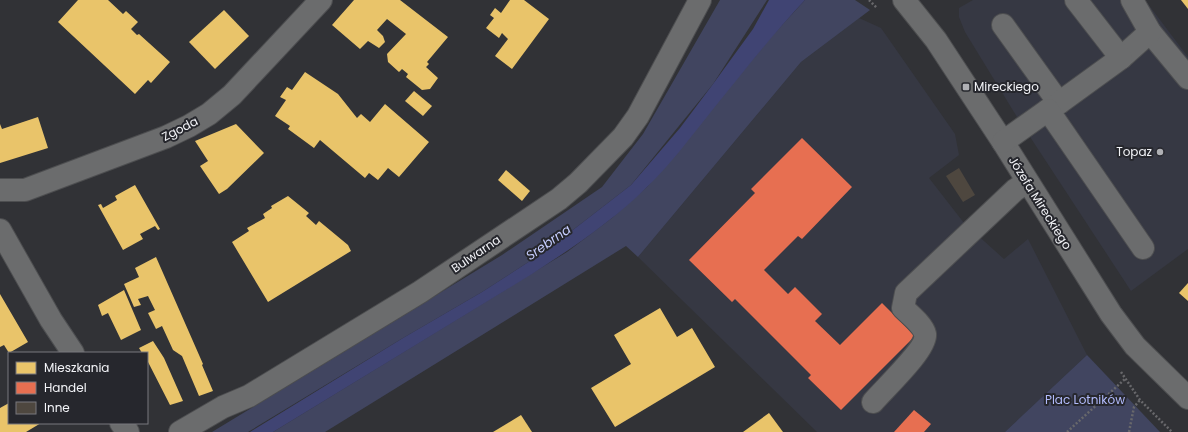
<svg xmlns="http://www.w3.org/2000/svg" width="1188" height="432" font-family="Poppins,sans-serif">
<rect width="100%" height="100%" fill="#313236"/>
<g fill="#363843">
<polygon points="973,0 1145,0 1188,57 1188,249 1131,291 1017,117 965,32 959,17 959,8"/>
<polygon points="859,18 881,28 955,134 959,155 929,178 964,223 1004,259 1028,239 1087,355 1005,432 817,432 638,257 801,62"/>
</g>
<g fill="#414560">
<polygon points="720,0 767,0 713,84 631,185 547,250 482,292 403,338 248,432 212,432 502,255 602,187 643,134"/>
<polygon points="805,0 855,0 870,10 801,62 638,257 626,246 325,432 273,432 567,252 612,218 647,187 773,35"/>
<polygon points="1087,355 1160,432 1005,432 1006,431"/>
</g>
<path fill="#404473" d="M769,0H805C771,36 741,75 710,113C690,138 670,165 647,187C613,221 572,248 532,274L273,432H250L403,338L482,292L547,250L631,185L680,128L713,84L753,29Z"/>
<g fill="#e9c46a">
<polygon points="78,0 108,0 123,14 126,11 138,22 131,29 137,35 139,34 170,62 151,83 148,80 135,94 58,22"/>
<polygon points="354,0 400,0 448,37 427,62 429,64 426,67 438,78 430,89 422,90 406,77 408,74 402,69 399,72 388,62 387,54 406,34 387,19 377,30 383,36 385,42 379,48 368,41 360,49 332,25"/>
<polygon points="510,0 524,0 549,19 512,69 495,56 508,39 502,33 499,38 486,28 494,18 490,15 495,8 501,13"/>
<polygon points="1181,0 1188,0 1188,9"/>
<polygon points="224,10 249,36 215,69 189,42"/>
<polygon points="305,72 338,94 357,118 361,114 370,122 385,104 429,142 399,177 388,168 378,180 369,173 365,178 320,140 314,148 288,129 290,126 275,116 286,100 280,97 287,87 292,90"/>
<polygon points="414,91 432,106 423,116 405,101"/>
<polygon points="38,117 48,148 0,163 0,124 2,129"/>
<polygon points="236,124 264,153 227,189 219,194 200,166 208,161 195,141"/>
<polygon points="506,170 530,191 522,201 498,180"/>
<polygon points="135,185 160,229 158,230 155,226 140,234 143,239 123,250 98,205 101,204 103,208 117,200 115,196"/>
<polygon points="288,196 309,213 306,216 316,225 319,221 348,245 351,251 268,302 232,242 249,231 247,228 265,218 263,214 272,208 271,206"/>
<polygon points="156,257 203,364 202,365 213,391 199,396 182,356 173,350 162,326 156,329 148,313 155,310 148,296 138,299 141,305 134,307 124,284 139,277 135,268"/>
<polygon points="1188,283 1188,301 1179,293"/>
<polygon points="124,290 141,330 121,340 108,313 102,316 98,305"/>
<polygon points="0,294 28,342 9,353 4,345 0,347"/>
<polygon points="660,308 677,337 692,328 715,367 615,427 591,388 631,364 614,335"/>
<polygon points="153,341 164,358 183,401 170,405 147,360 147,353 142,353 139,348"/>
<polygon points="9,403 9,423 41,423 26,432 0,432 0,408"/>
<polygon points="769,413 783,432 743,432"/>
<polygon points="521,415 532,432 493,432"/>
</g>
<g fill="#e76f51">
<polygon points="802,138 852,187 802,239 798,236 764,270 788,294 795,287 822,314 815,321 840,345 882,303 915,336 841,410 808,378 811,375 735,299 732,302 689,260 755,193 751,189"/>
<polygon points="914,410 931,424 924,432 894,432"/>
</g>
<polygon fill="#4e473f" points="959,168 975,195 963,202 946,176"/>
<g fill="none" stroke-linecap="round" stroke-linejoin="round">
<g stroke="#4d4e50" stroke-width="24">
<g id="minor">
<polyline points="904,0 936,40 1003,142 1111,314 1135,346 1188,398"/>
<polyline points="1003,25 1059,103 1048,110"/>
<polyline points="1150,32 1188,78"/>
<polyline points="1121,58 1150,32 1132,0"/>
<polyline points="1059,103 1121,58 1076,0"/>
<polyline points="1003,142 1048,110 1143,248"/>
<polyline points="0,190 25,190 166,137 189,126 209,114 232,95 321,0"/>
<polyline points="0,230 51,320 73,353"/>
<path d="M873,402C883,390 928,348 925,334C923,325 910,315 903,308L906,293L1015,190L1027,182"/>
<polyline points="121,423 128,432"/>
<polyline points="180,432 223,407 249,396 420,292 559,199 578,183 623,137 638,116 700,0"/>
</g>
</g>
<g stroke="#68686b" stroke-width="2.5" stroke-dasharray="2 2" stroke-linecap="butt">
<polyline points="869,0 877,8"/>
<polyline points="1121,372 1140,400 1172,432"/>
<polyline points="1067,432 1125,379"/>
<polyline points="1129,432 1134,407 1140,400"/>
</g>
<use href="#minor" stroke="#6b6c6d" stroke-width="22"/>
</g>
<g fill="#afb0b4" stroke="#26272d" stroke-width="1.5">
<rect x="962" y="83" width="8" height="8" rx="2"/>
<circle cx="1160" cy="152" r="4"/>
</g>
<g text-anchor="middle" stroke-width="4" stroke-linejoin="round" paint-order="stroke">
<g font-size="12" fill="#f3f4f8" stroke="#26272d" text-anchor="start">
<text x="974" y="91">Mireckiego</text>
<text x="1152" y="156" text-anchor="end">Topaz</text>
</g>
<g font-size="12" fill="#f3f4f8" stroke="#26272d">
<text transform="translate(180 129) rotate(-27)" y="4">Zgoda</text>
<text transform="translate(1040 203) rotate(58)" y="4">Józefa Mireckiego</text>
<text transform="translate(476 254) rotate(-34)" y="4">Bulwarna</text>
</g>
<g font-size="12" fill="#b2bbfc" stroke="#26272d">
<text x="1085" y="404">Plac Lotników</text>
</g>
<g font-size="13" font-style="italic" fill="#c6cdfe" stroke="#26272d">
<text transform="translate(548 242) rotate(-35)" y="5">Srebrna</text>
</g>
</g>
<rect x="8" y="352" width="140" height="72" fill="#26272d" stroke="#78797e"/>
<rect x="16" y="362" width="20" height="12" fill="#e9c46a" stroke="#78797e"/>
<text x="44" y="372" font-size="12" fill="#f3f4f8">Mieszkania</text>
<rect x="16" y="382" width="20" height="12" fill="#e76f51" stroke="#78797e"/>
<text x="44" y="392" font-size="12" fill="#f3f4f8">Handel</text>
<rect x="16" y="402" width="20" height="12" fill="#4e473f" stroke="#78797e"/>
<text x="44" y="412" font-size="12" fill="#f3f4f8">Inne</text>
</svg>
